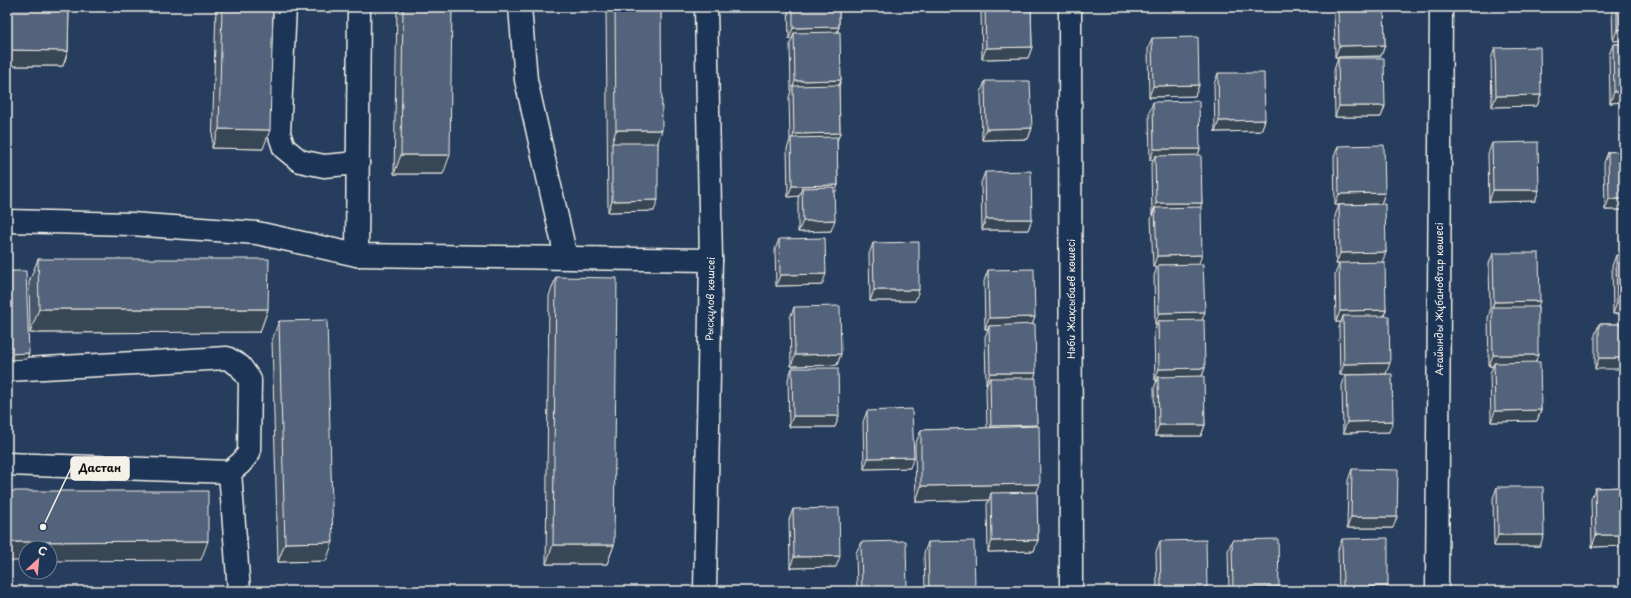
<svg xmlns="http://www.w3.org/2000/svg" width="1631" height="598" font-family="'Playpen Sans',sans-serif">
<rect width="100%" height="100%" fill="#263d5d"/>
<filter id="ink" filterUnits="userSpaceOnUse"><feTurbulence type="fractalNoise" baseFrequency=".025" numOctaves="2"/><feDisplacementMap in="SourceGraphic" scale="8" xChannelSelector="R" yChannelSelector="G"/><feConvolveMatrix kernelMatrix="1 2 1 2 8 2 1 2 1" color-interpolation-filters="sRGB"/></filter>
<g filter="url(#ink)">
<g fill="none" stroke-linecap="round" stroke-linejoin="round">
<g stroke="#f4f1e8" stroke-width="25">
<g id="minor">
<polyline points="285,7 279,133 284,148 300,161 324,166 358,163"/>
<polyline points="520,7 526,80 566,257"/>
<polyline points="1070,7 1071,591"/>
<polyline points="7,221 131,224 257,233 357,255 711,260"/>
<polyline points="357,255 359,7"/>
<polyline points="7,370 227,358 240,366 250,380 249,453 241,463 230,472 7,464"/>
<polyline points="230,472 239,591"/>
<polyline points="705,591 711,260 706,7"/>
<polyline points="1437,591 1441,7"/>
</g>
</g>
<use href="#minor" stroke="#1d3557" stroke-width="22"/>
</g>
<g fill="#47566a" stroke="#f4f1e8">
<polygon points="7,7 69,7 68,51 63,66 7,66"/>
<polygon points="216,7 273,7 263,149 212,148"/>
<polygon points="397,7 452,7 443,174 394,174"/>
<polygon points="606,7 661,7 658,143 654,211 608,212"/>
<polygon points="788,7 839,7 839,27 837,32 841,80 839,86 840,133 837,141 838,185 834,194 831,231 798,232 798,199 799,196 788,197 787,149 790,140 789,97 791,91 790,44 792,39 789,39"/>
<polygon points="983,7 1031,7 1032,47 1028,58 982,59 981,12"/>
<polygon points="1335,7 1384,7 1385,45 1381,56 1335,57 1334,9"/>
<polygon points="1612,7 1624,7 1624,40 1613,41"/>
<polygon points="1152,38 1199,85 1195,96 1149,97 1148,49"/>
<polygon points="1613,44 1624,44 1624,102 1610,103 1609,55"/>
<polygon points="1495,48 1541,95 1537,106 1492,107 1491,59"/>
<polygon points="1338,58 1385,106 1381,117 1335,117 1334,70"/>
<polygon points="1218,73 1265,120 1261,131 1215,132 1214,84"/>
<polygon points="985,81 1032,128 1028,139 982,140 981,92"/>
<polygon points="1153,102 1200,149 1198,155 1202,203 1200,207 1199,264 1201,320 1205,368 1202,376 1205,425 1201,436 1155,436 1154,388 1157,380 1155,380 1154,332 1157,324 1155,324 1154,276 1157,267 1153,267 1151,219 1153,214 1152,215 1151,167 1153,160 1150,160 1149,113"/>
<polygon points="1492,143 1539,190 1535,201 1489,202 1488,154"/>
<polygon points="1338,146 1385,193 1381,204 1386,252 1382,262 1386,310 1384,316 1386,374 1389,432 1343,433 1342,386 1345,375 1340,375 1339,327 1341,322 1336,322 1335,274 1339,264 1336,264 1335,216 1339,205 1335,205 1334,157"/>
<polygon points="1624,151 1624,210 1605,210 1604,163 1608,152"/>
<polygon points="985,172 1032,219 1028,230 982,230 981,183"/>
<polygon points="779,239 822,285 776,286 775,250"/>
<polygon points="873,243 915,301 870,301 869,254"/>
<polygon points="1493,253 1538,308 1536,362 1541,410 1537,421 1491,422 1490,374 1493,366 1489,366 1488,318 1490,311 1489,264"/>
<polygon points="1616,255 1624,313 1613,314 1612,266"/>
<polygon points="38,259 268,309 260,332 30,333 29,282"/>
<polygon points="988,270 1035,317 1032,325 1034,378 1037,425 1037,492 1038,540 1034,551 988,552 987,504 989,500 916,502 915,445 921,430 987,428 986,389 987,384 986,384 985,337 988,329 985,329 984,281"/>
<polygon points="556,277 614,545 607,564 546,564 549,296"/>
<polygon points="794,307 841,354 837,365 791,366 790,318"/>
<polygon points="279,321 326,561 278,562 272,340"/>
<polygon points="1599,324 1624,324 1595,369 1595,335"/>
<polygon points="792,368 839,416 835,427 789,427 788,379"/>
<polygon points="867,411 910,468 864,469 863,422"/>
<polygon points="1352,469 1393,528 1347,528 1348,480"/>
<polygon points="1497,487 1544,535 1540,546 1494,546 1493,498"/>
<polygon points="1624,487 1624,546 1592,547 1591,499 1595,488"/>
<polygon points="793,509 836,567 790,568 789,520"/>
<polygon points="1342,539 1388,586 1387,591 1339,591 1338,550"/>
<polygon points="1232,540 1279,587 1277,591 1229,591 1228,551"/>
<polygon points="1160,541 1207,588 1206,591 1157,591 1156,552"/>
<polygon points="861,542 907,589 907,591 857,591 856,553"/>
<polygon points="928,542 975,589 975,591 925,591 924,553"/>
</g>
<g fill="#394656" stroke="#f4f1e8">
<polygon points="839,27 835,38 794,33 792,39 789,39 793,28"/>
<polygon points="1624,29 1624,40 1613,41 1617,30"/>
<polygon points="1385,45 1381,56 1335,57 1339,46"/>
<polygon points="1032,47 1028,58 982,59 986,48"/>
<polygon points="9,50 68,51 63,66 7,66 7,55"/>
<polygon points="841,80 837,91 793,87 795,81"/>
<polygon points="1199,85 1195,96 1149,97 1153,86"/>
<polygon points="1614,92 1624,92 1624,102 1610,103"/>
<polygon points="1541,95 1537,106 1492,107 1496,96"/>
<polygon points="1339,106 1385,106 1381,117 1335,117"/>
<polygon points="1265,120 1261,131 1215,132 1219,121"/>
<polygon points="1032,128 1028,139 982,140 986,129"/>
<polygon points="219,129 270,130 263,149 212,148"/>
<polygon points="616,130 662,130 654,154 612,143"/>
<polygon points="840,133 836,144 791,142 794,134"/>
<polygon points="1154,149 1200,149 1196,160 1155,156 1153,160 1150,160"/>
<polygon points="401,155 450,155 443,174 394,174"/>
<polygon points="838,185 834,196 802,188 799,196 788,197 792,186"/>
<polygon points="1493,190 1539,190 1535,201 1489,202"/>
<polygon points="1385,193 1381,204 1335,205 1339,194"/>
<polygon points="1609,199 1624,199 1624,210 1605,210"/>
<polygon points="658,200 654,211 608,212 612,201"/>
<polygon points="1156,203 1202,203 1198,214 1155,208 1153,214 1152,215"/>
<polygon points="986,219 1032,219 1028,230 982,230"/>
<polygon points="835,220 831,231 798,232 803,221"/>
<polygon points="1386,252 1382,263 1336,264 1340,253"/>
<polygon points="1202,255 1198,266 1158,265 1157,267 1153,267 1157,256"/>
<polygon points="826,274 822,285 776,286 780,275"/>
<polygon points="874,290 919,290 915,301 870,301"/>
<polygon points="1540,301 1536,312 1492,309 1494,302"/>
<polygon points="1624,302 1624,313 1613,314 1617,303"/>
<polygon points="39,309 268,309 260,332 30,333"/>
<polygon points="1386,310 1382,321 1343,316 1341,322 1336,322 1340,311"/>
<polygon points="1205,312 1201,323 1158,321 1157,324 1155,324 1159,313"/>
<polygon points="1035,317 1031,328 989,326 988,329 985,329 989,318"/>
<polygon points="29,353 27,359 7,360 7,354"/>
<polygon points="841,354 837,365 791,366 795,355"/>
<polygon points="1493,355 1538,355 1534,366 1494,363 1493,366 1489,366"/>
<polygon points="1599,358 1624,358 1624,369 1595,369"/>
<polygon points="1390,363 1386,374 1340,375 1344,364"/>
<polygon points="1205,368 1201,379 1158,377 1157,380 1155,380 1159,369"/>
<polygon points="990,373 1036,373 1032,384 990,378 987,384 986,384"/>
<polygon points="1541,410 1537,421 1491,422 1495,411"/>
<polygon points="793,416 839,416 835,427 789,427"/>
<polygon points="1393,421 1389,432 1343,433 1347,422"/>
<polygon points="1037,425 1033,436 987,437 991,426"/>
<polygon points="1159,425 1205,425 1201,436 1155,436"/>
<polygon points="914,457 910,468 864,469 868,458"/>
<polygon points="1040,484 1034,499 991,493 989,500 916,502 921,486"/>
<polygon points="1351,517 1397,517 1393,528 1347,528"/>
<polygon points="1498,535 1544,535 1540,546 1494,546"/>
<polygon points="1596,535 1624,535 1624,546 1592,547"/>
<polygon points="1038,540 1034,551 988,552 992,541"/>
<polygon points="208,541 201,560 50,561 50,548 26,548 26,561 7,561 7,542"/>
<polygon points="333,542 326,561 278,562 285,543"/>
<polygon points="553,545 614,545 607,564 546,564"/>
<polygon points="840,556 836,567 790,568 794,557"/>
<polygon points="1388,586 1387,591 1341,591 1343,587"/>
<polygon points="1279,587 1277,591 1232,591 1233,588"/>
<polygon points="1207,588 1206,591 1160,591 1161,589"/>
<polygon points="907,589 907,591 861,591 862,590"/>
<polygon points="975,589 975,591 929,591 929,590"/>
</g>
<g fill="#52647b" stroke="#f4f1e8">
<polygon points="9,7 69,7 68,51 9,50"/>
<polygon points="222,7 273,7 270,130 219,129"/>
<polygon points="403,7 452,7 450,155 401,155"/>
<polygon points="615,7 661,7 662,130 616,130"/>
<polygon points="793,7 839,7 839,27 793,28"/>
<polygon points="985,7 1031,7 1032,47 986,48"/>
<polygon points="1338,7 1384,7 1385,45 1339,46"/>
<polygon points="1617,7 1624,7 1624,29 1617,30"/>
<polygon points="840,32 841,80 795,81 794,33"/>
<polygon points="1198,37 1199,85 1153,86 1152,38"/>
<polygon points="1613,44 1624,44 1624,92 1614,92"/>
<polygon points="1540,47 1541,95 1496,96 1495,48"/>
<polygon points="1338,58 1384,58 1385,106 1339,106"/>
<polygon points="1218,73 1264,73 1265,120 1219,121"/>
<polygon points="985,81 1030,81 1032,128 986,129"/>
<polygon points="839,85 840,133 794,134 793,86"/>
<polygon points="1199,101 1200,149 1154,149 1153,102"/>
<polygon points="837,137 838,185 792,186 791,138"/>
<polygon points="1538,142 1539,190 1493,190 1492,143"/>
<polygon points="612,143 658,143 658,200 612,201"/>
<polygon points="1384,145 1385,193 1339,194 1338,146"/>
<polygon points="1624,151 1624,199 1609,199 1608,152"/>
<polygon points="1201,155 1202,203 1156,203 1155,156"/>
<polygon points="1031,171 1032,219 986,219 985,172"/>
<polygon points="834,187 835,220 803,221 802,188"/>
<polygon points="1385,204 1386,252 1340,253 1339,205"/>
<polygon points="1201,207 1202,255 1157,256 1155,208"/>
<polygon points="825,238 826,274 780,275 779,239"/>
<polygon points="919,242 919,290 874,290 873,243"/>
<polygon points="1493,253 1539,253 1540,301 1494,302"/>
<polygon points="1624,254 1624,302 1617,303 1616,255"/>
<polygon points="38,259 269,259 268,309 39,309"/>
<polygon points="1385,262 1386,310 1340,311 1339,263"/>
<polygon points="1203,264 1205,312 1159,313 1158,265"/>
<polygon points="1034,269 1035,317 989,318 988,270"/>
<polygon points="7,271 26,271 29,353 7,354"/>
<polygon points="556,277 617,278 614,545 553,545"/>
<polygon points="840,306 841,354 795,355 794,307"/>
<polygon points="1492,307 1538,307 1538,355 1493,355"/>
<polygon points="1343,316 1389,316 1390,363 1344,364"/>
<polygon points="327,320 333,542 285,543 279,321"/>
<polygon points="1204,320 1205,368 1159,369 1158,321"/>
<polygon points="1035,324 1036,373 990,373 989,326"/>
<rect x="1599" y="324" width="25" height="34"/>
<polygon points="1540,362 1541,410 1495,411 1494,363"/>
<polygon points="792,368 838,368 839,416 793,416"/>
<polygon points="1392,374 1393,421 1347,422 1346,375"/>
<polygon points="1204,376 1205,425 1159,425 1158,377"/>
<polygon points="990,378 1036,378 1037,425 991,426"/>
<polygon points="912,409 914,457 868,458 867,411"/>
<polygon points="1039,426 1040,484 921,486 921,430"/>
<polygon points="1352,469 1398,470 1397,517 1351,517"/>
<polygon points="1497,487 1543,487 1544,535 1498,535"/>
<polygon points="1624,487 1624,535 1596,535 1595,488"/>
<polygon points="7,491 208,491 208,541 7,542"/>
<polygon points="1037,492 1038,540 992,541 991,493"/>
<polygon points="839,508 840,556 794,557 793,509"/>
<polygon points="1388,538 1388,586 1343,587 1342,539"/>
<polygon points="1278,539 1279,587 1233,588 1232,540"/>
<polygon points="1206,540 1207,588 1161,589 1160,541"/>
<polygon points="906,541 907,589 862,590 861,542"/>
<polygon points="974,541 975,589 929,590 928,542"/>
</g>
</g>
<g text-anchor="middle" stroke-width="4" stroke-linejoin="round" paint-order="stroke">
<g font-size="10" fill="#f4f1e8" stroke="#1d3557">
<text transform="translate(710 299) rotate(-89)" y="4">Рысқұлов көшсеі</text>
<text transform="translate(1071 299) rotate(-90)" y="4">Нәби Жақсыбаев көшесі</text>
<text transform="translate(1439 299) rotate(-90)" y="4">Ағайынды Жұбановтар көшесі</text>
</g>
</g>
<path fill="none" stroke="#f4f1e8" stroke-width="1.5" d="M43 527L71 468"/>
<circle fill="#f4f1e8" stroke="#1d3557" stroke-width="1.5" cx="43" cy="527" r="4"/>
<rect fill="#f4f1e8" stroke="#f4f1e8" stroke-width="1.5" x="71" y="457" width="58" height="23" rx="4"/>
<g font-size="11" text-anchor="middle" font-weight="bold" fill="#111">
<text x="100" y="472">Дастан</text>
</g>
<rect width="1631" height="598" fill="none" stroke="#1d3557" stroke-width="24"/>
<rect x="12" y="12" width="1607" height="574" fill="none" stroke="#f4f1e8" stroke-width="1.5" filter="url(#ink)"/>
<g transform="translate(38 560) rotate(26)"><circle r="19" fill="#1d3557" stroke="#738091"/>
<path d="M0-3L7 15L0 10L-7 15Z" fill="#ff9aa2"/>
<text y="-6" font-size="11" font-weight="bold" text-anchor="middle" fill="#f4f1e8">С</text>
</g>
</svg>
